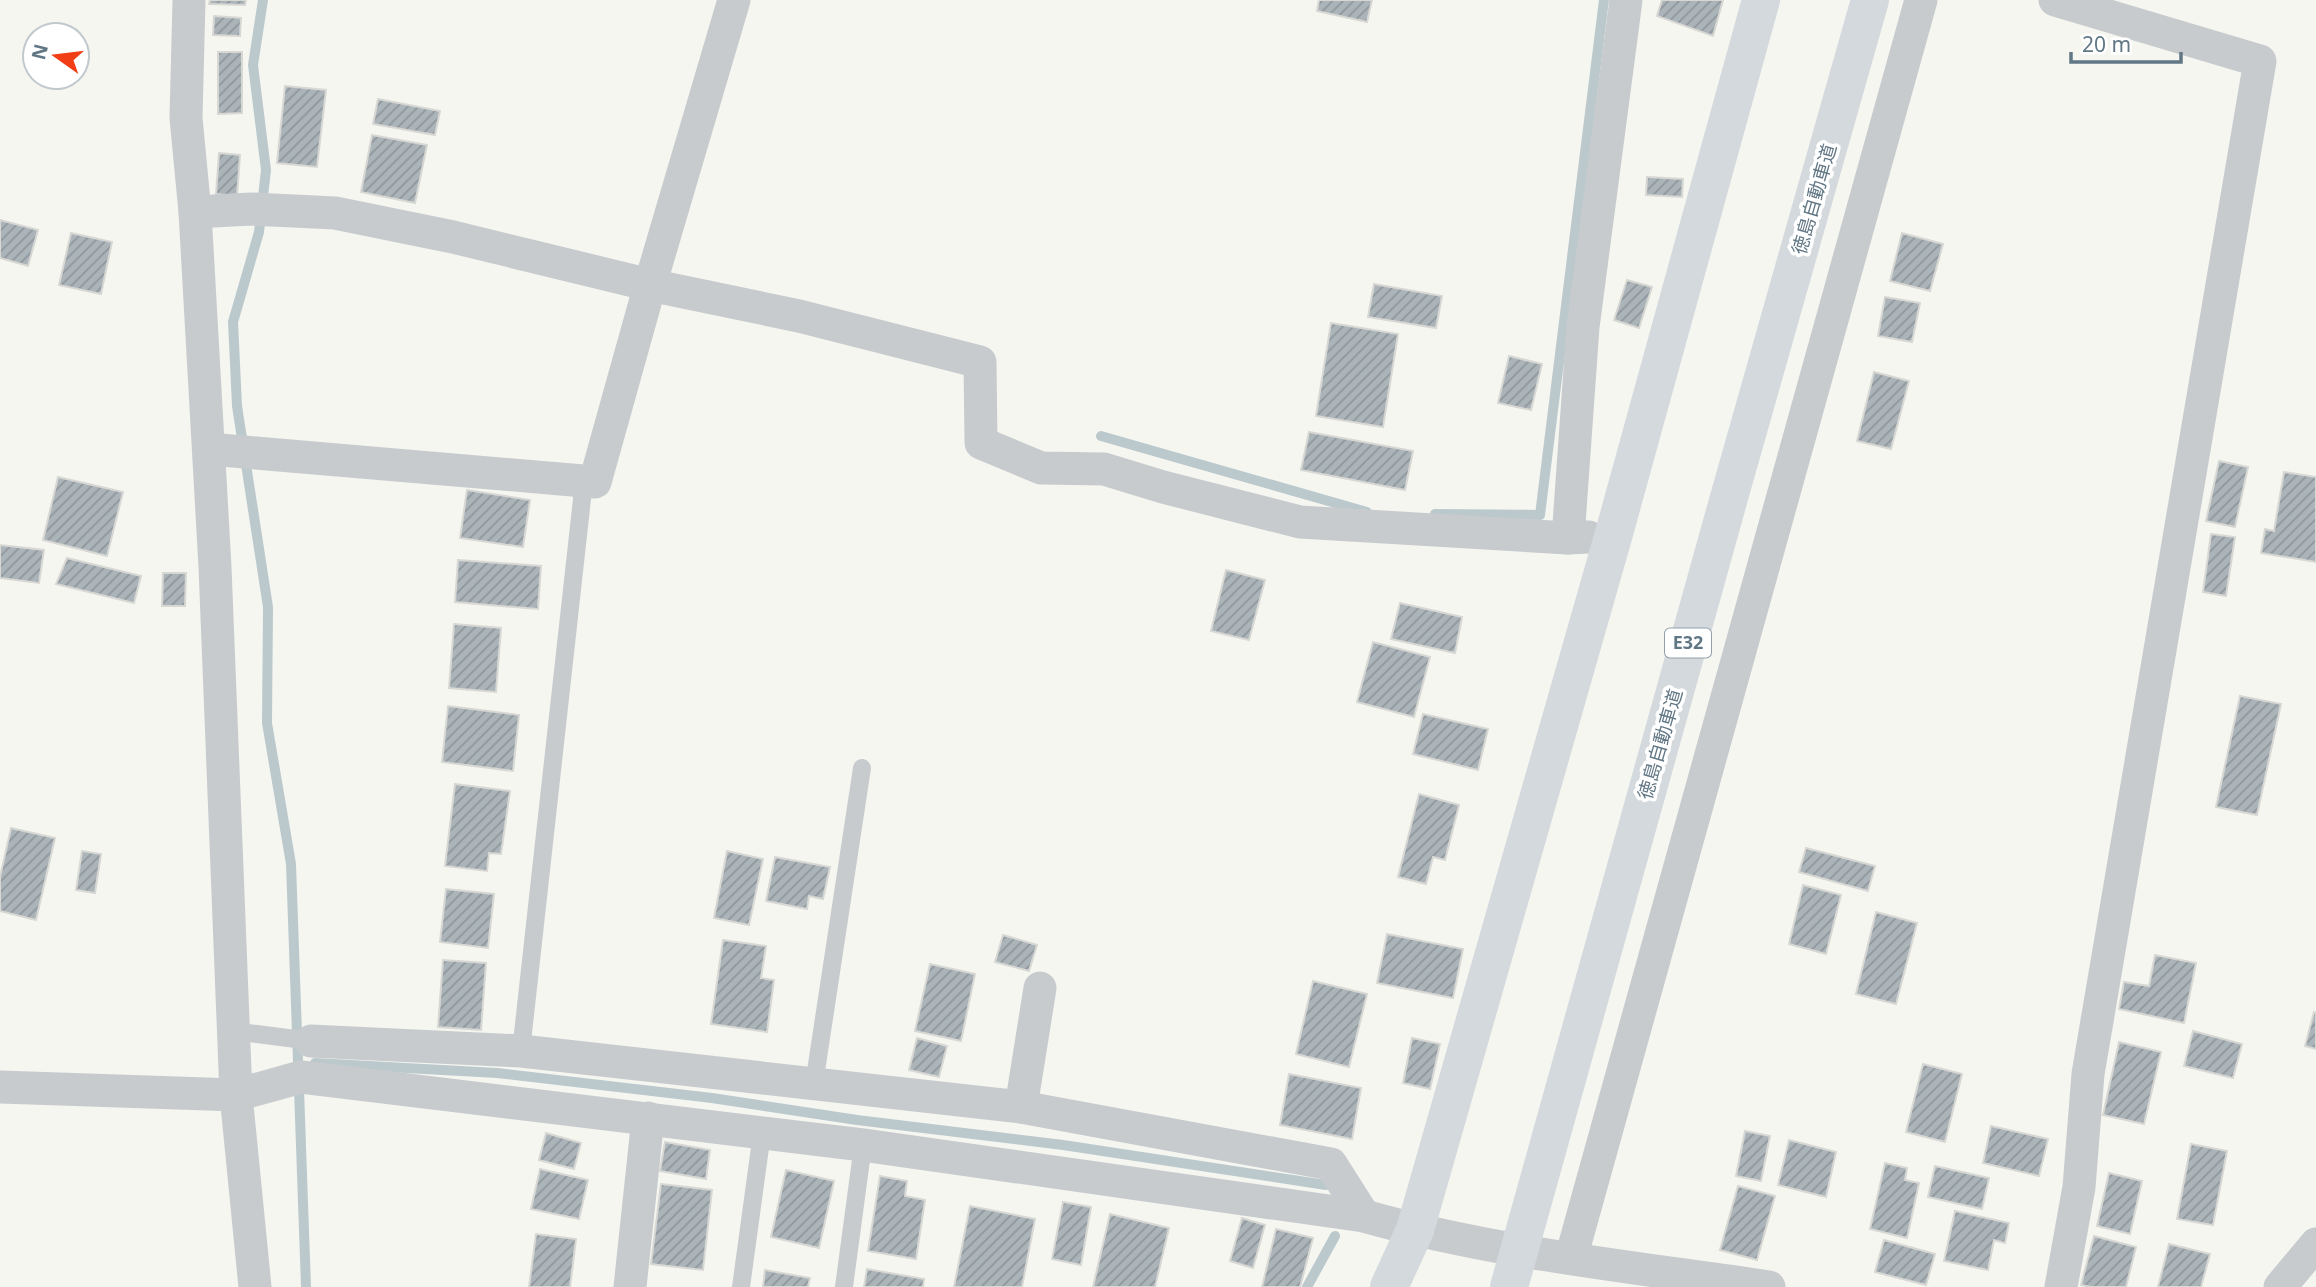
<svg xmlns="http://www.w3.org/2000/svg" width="2316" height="1287" font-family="'Noto Sans','Noto Sans JP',sans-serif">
<defs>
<pattern id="building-hatch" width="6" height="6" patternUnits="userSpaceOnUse" patternTransform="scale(1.75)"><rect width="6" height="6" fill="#abb4b9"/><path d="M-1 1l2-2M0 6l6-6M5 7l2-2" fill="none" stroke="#8f979c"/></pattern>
</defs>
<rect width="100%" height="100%" fill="#f6f6f1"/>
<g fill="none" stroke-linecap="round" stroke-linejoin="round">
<g stroke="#bbc9cd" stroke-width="10">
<polyline points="263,0 253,65 266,170 259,232 233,322 237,406 268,607 267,723 291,864 306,1287"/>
<polyline points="1101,436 1367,512"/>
<polyline points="1435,514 1540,515 1604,0"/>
<polyline points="315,1063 497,1073 712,1098 857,1120 1063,1145 1326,1185"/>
<polyline points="1307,1287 1335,1236"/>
</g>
</g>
<g fill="url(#building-hatch)" stroke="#d7d7d4" stroke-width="2">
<polygon points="210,0 246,0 245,5 209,4"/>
<polygon points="1319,0 1372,0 1367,22 1317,11"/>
<polygon points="1662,0 1723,0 1713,36 1657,16"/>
<polygon points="214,16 241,18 240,36 213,35"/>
<polygon points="218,52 242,52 242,113 218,114"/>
<polygon points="285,86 326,90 317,167 277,163"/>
<polygon points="378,99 440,111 435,135 373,124"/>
<polygon points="372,135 427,145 415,203 361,192"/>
<polygon points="219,153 240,155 237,196 216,194"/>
<polygon points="1647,177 1683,179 1682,197 1646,195"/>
<polygon points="0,220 38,230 28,266 0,258"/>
<polygon points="71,233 112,242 101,294 59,285"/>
<polygon points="1902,233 1943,244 1930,291 1890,281"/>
<polygon points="1627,280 1652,287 1639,328 1614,320"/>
<polygon points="1374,284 1442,296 1436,328 1368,317"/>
<polygon points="1885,297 1920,303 1912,342 1878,336"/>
<polygon points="1331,323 1398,334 1383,427 1316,416"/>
<polygon points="1509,356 1542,364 1531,410 1498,403"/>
<polygon points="1874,372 1909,381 1891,449 1857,441"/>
<polygon points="1309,432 1413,451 1405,490 1301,470"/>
<polygon points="2219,461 2248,467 2235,527 2206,521"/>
<polygon points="2284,472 2316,477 2316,562 2261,553 2265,529 2274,531"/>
<polygon points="58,477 123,492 107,556 43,540"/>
<polygon points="467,490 530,500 523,547 460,538"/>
<polygon points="2211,534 2235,537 2226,596 2203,592"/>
<polygon points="0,545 44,550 39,583 0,578"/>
<polygon points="67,558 141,576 134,603 56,584"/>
<polygon points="458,560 541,566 538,609 455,602"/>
<polygon points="1226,570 1265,580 1249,640 1211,631"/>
<polygon points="163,573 186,573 185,606 162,606"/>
<polygon points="1400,603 1462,617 1455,653 1391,639"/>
<polygon points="454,624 501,628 496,692 449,688"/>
<polygon points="1373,642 1430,657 1414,717 1357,702"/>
<polygon points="2240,696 2281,704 2257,815 2216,807"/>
<polygon points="448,706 519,715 513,771 442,762"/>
<polygon points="1423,714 1488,729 1478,770 1413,754"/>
<polygon points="455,784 510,791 501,854 489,853 487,871 445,866"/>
<polygon points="1419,794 1459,805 1445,860 1433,857 1426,884 1398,877"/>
<polygon points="11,828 55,838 36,920 0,911 0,877"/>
<polygon points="1806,848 1875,866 1868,891 1799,872"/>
<polygon points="82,851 101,854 95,893 76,890"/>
<polygon points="727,851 763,859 749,925 714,918"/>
<polygon points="775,857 830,867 823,899 809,896 807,909 766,901"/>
<polygon points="1803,885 1841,895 1826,954 1789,944"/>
<polygon points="446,889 494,894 488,948 440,942"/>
<polygon points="1876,912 1917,923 1896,1004 1856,994"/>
<polygon points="1387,934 1463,949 1453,998 1377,983"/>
<polygon points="1003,935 1037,945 1029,971 995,962"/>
<polygon points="723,940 766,946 761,978 774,980 767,1032 711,1024"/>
<polygon points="2155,955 2196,963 2184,1023 2119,1009 2124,982 2149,986"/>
<polygon points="443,960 486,963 481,1030 438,1027"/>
<polygon points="930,964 975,974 961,1041 915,1031"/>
<polygon points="1313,981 1367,994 1349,1067 1296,1054"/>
<polygon points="2314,1012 2316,1013 2316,1049 2305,1046"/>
<polygon points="2193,1031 2242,1044 2233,1078 2184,1066"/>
<polygon points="917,1038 947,1046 939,1077 909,1070"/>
<polygon points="1412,1038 1440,1044 1430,1089 1403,1083"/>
<polygon points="2119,1042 2161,1052 2144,1124 2103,1115"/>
<polygon points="1923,1064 1962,1074 1945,1142 1906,1132"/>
<polygon points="1289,1074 1361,1088 1352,1139 1280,1125"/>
<polygon points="1991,1126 2048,1139 2039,1176 1983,1163"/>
<polygon points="1745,1131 1770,1136 1761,1181 1736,1176"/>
<polygon points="546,1133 581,1143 574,1169 539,1160"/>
<polygon points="1789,1140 1836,1152 1826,1197 1778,1185"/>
<polygon points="665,1142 710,1150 706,1179 660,1171"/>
<polygon points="2191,1144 2227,1151 2213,1225 2177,1219"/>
<polygon points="1885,1163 1907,1168 1905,1180 1919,1183 1907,1238 1870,1229"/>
<polygon points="1935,1166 1989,1178 1982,1209 1928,1197"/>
<polygon points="540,1169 588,1180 579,1219 531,1209"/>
<polygon points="786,1170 834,1181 819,1248 771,1237"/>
<polygon points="2109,1173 2142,1181 2130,1234 2097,1226"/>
<polygon points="880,1176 907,1181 905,1196 925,1200 916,1259 868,1251"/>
<polygon points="661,1184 712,1190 703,1270 651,1264"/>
<polygon points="1738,1186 1775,1196 1757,1260 1720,1250"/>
<polygon points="1063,1202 1091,1207 1081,1265 1052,1259"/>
<polygon points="970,1206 1035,1219 1022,1287 954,1287"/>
<polygon points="1955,1211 2009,1223 2005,1243 1994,1240 1988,1270 1944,1261"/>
<polygon points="1110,1214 1169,1228 1155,1287 1093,1287"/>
<polygon points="1242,1218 1265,1225 1253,1268 1230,1261"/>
<polygon points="1276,1229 1313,1238 1300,1287 1262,1287"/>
<polygon points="536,1234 576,1239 570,1287 529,1287"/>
<polygon points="2094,1236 2136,1247 2126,1287 2091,1287 2081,1285"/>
<polygon points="1884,1240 1935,1254 1926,1285 1875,1272"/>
<polygon points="2169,1244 2210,1254 2201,1287 2158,1287"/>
<polygon points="867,1269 924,1279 923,1287 864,1287"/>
<polygon points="765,1270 810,1278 808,1287 763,1287"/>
</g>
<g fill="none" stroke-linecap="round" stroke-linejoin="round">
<g stroke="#c8cbce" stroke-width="18">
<polyline points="233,1031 311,1041"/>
<polyline points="521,1051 584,481"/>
<polyline points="814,1084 862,768"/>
<polyline points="741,1287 762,1133"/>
<polyline points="844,1287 863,1145"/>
</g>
<g stroke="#c8cbce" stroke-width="33">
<polyline points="189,0 186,118 195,212 215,567 236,1095 255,1287"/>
<polyline points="2055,0 2260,61 2088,1074 2079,1187 2061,1287"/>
<polyline points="195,212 251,209 335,213 453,237 650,285 799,316 980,362 981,443 1041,468 1104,469 1163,487 1300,522 1568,538"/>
<polyline points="209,449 595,482 650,285 734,0"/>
<polyline points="1589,537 1568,538 1583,327 1626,0"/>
<polyline points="311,1041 521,1051 1021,1107 1331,1164 1364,1216"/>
<path d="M0,1087L236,1095L301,1077L863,1145L1364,1216C1495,1253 1634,1267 1769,1287"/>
<polyline points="1021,1107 1040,988"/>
<polyline points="1571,1258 1921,0"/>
<polyline points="630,1287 648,1118"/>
<polyline points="2280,1287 2316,1244"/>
</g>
<polyline stroke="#d3d9dd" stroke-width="38" points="1389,1287 1415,1230 1613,537 1761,0"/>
<polyline stroke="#d3d9dd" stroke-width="38" points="1509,1287 1730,494 1870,0"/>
</g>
<g text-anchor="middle" stroke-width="7" stroke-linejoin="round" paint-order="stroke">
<rect fill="#fff" stroke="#91a0aa" stroke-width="2" x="1665" y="628.5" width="46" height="29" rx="5"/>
<g font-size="18" font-weight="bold" fill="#627785">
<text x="1688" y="649">E32</text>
</g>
<g font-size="19" fill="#627785" stroke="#fff">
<text transform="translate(1814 199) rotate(-74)" y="7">徳島自動車道</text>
<text transform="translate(1660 744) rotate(-74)" y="7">徳島自動車道</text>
</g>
</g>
<g transform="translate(56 56) rotate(284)"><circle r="33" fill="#ffffff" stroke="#c0c9ce" stroke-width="2"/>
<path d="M0-5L12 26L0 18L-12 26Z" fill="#f13e17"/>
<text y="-10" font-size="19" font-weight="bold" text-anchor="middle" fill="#627785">N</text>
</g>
<path d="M2071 52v10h110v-10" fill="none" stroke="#627785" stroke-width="3.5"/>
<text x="2082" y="52" font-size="21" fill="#627785" stroke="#ffffff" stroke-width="5" paint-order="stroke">20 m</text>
</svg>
